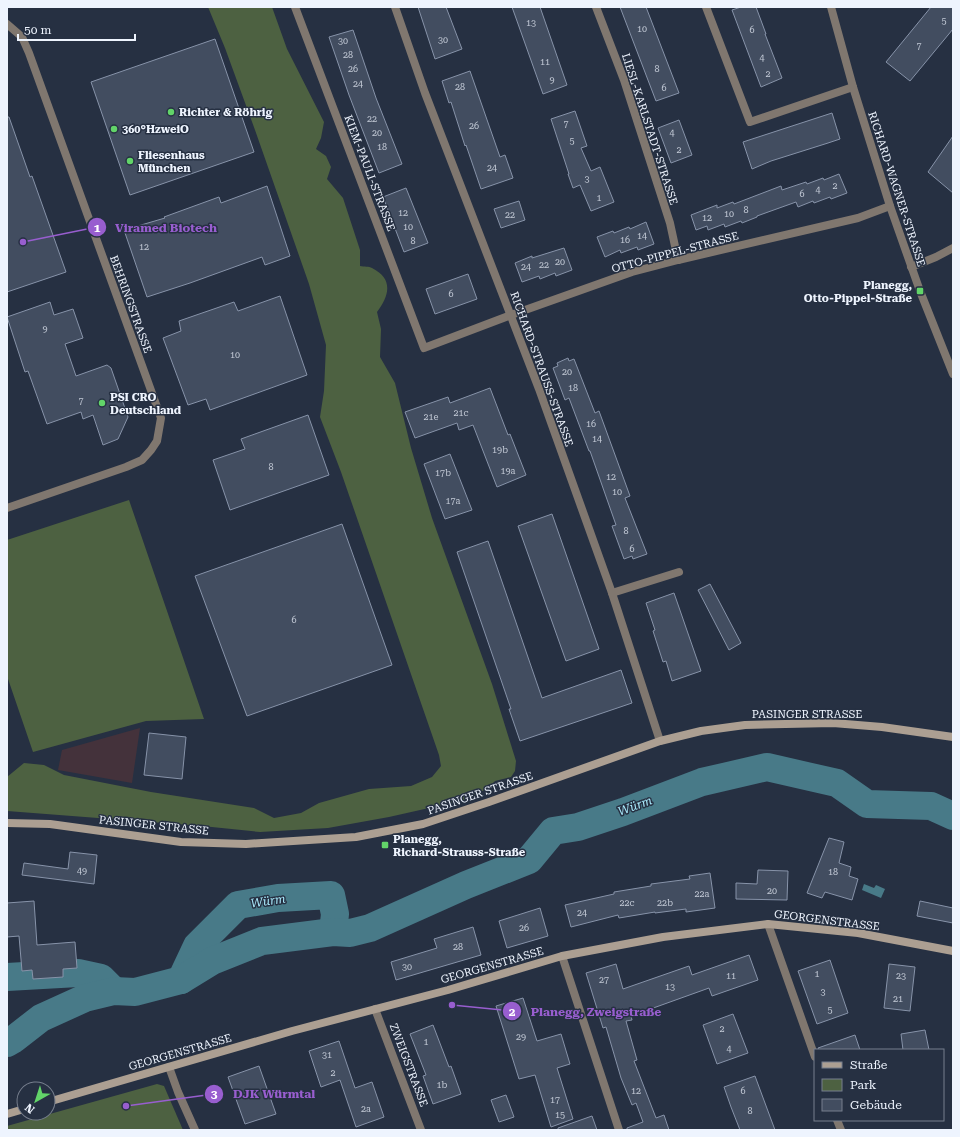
<svg xmlns="http://www.w3.org/2000/svg" width="960" height="1137" font-family="'Roboto Serif',serif">
<rect width="100%" height="100%" fill="#263042"/>
<polygon fill="#44323b" points="140,728 132,783 58,770 62,750"/>
<g fill="#4d6141">
<path d="M208,7H272L287,49L324,122L321,138L316,149L326,156L331,167L327,179L343,198L360,250V266C364,267 369,266 372,268C394,279 389,296 377,312L381,329L380,357L395,383L411,448L432,518L492,684L516,761L515,771L511,777L495,781L489,787L469,799L389,817L328,828L260,832L202,826L7,811V777L24,763L44,765L64,775L151,792L254,808L274,818L301,813L319,803L369,789L411,786L432,777L441,766L439,755L341,472L320,417L324,391L326,345L309,284L255,130L225,48Z"/>
<polygon points="129,500 204,719 146,721 33,752 7,676 7,540"/>
<polygon points="157,1084 164,1086 183,1130 7,1130 7,1126"/>
</g>
<polygon fill="#487a88" points="864,884 874,888 876,885 885,889 881,898 862,890"/>
<g fill="none" stroke-linecap="round" stroke-linejoin="round">
<g stroke="#487a88" stroke-width="28">
<polyline points="7,977 78,973 101,978 114,991"/>
<polyline points="181,980 197,946 238,905 278,898 331,895 335,914 333,932"/>
<polyline points="7,1043 14,1039 41,1018 85,998 114,991 135,992 181,980 212,961 262,941 333,932 350,933 370,928 466,885 529,860 553,831 578,827 623,812 702,782 767,767 837,783 867,804 931,806 953,816"/>
</g>
</g>
<g fill="#424d60" stroke="#8793a9">
<polygon points="418,7 446,7 462,49 435,59"/>
<polygon points="512,7 540,7 567,85 543,94"/>
<polygon points="620,7 646,7 679,93 656,101"/>
<polygon points="741,7 756,7 766,34 765,34 782,78 761,87 732,10"/>
<polygon points="931,7 953,7 953,29 910,81 886,62"/>
<polygon points="353,30 376,98 402,164 379,173 349,95 329,37"/>
<polygon points="215,39 254,152 130,195 91,82"/>
<polygon points="470,71 500,157 505,155 513,178 481,189 466,145 465,146 451,102 449,103 442,81"/>
<polygon points="575,111 587,146 581,148 591,171 600,167 614,202 591,211 580,185 573,188 568,174 569,174 551,119"/>
<polygon points="832,113 840,139 828,143 771,161 752,169 743,142"/>
<polygon points="7,117 9,117 30,177 32,176 66,272 7,292"/>
<polygon points="679,120 692,155 671,163 658,128"/>
<polygon points="953,136 953,193 928,172"/>
<polygon points="839,174 847,193 831,199 830,197 814,203 813,201 798,207 796,202 757,216 757,217 742,223 741,221 725,227 724,224 708,230 707,226 696,230 691,215 717,205 717,208 733,202 734,204 781,186 782,190 806,182 807,184 823,178 824,180"/>
<polygon points="267,186 290,256 265,265 262,257 190,283 147,297 124,230 165,218 164,217 219,197 221,203"/>
<polygon points="406,188 428,243 404,252 383,197"/>
<polygon points="519,201 525,220 501,228 494,209"/>
<polygon points="646,222 654,244 638,250 637,247 621,253 620,250 605,257 597,237 613,231 614,233 629,227 630,229"/>
<polygon points="564,248 572,270 556,276 555,273 540,279 539,276 522,282 515,263 532,256 532,258"/>
<polygon points="468,274 477,299 435,314 426,289"/>
<polygon points="280,296 307,375 210,410 206,399 188,405 163,338 181,331 179,321 234,302 238,311"/>
<polygon points="50,302 54,315 73,309 83,338 65,344 76,376 107,365 111,368 128,417 118,439 103,445 93,415 83,419 81,412 47,424 28,371 25,372 7,317"/>
<polygon points="568,358 569,361 574,359 595,413 599,411 630,496 625,498 647,554 633,559 632,556 624,559 612,526 616,525 590,451 589,451 569,398 565,400 553,368 558,366 557,363"/>
<polygon points="490,388 508,435 510,434 526,475 497,487 473,425 459,430 457,423 415,438 405,412 448,397 450,403"/>
<polygon points="308,415 329,475 230,510 213,460 245,449 241,439"/>
<polygon points="450,454 472,510 445,519 424,464"/>
<polygon points="552,514 599,649 566,661 518,526"/>
<polygon points="342,524 392,665 247,716 195,576"/>
<polygon points="488,541 542,698 621,670 632,703 520,741 509,709 511,709 457,552"/>
<polygon points="710,584 741,643 729,650 698,590"/>
<polygon points="674,593 701,671 672,681 666,661 663,662 653,631 655,630 646,603"/>
<polygon points="149,733 186,737 182,779 144,775"/>
<polygon points="829,838 844,842 839,863 851,867 849,876 858,879 852,900 825,892 822,898 807,893"/>
<polygon points="70,852 97,855 94,884 22,875 24,863 68,869"/>
<polygon points="758,870 788,871 787,900 736,899 736,883 757,884"/>
<polygon points="710,873 715,908 686,912 686,909 655,913 655,912 619,918 618,915 571,927 565,905 614,894 614,892 651,886 651,884 690,879 689,876"/>
<polygon points="34,901 37,945 75,942 77,968 63,969 63,977 33,979 32,970 22,971 19,936 7,937 7,903"/>
<polygon points="920,901 953,908 953,923 917,916"/>
<polygon points="540,908 548,936 507,948 499,921"/>
<polygon points="473,927 481,955 396,980 391,962 437,948 434,939"/>
<polygon points="749,955 758,980 712,996 709,988 631,1016 632,1020 626,1021 637,1060 634,1061 656,1118 664,1115 669,1130 627,1130 627,1128 643,1122 636,1103 632,1105 621,1078 606,1027 603,1028 586,973 616,964 623,989 689,966 692,975"/>
<polygon points="830,960 848,1013 817,1024 798,971"/>
<polygon points="889,964 915,967 910,1011 884,1008"/>
<polygon points="523,998 537,1041 561,1034 570,1064 557,1068 573,1119 551,1127 535,1075 519,1079 496,1006"/>
<polygon points="733,1014 748,1053 717,1064 703,1025"/>
<polygon points="433,1025 449,1067 451,1066 461,1094 433,1104 423,1076 426,1075 410,1034"/>
<polygon points="925,1030 929,1050 903,1050 901,1034"/>
<polygon points="855,1035 860,1050 819,1050 818,1048"/>
<polygon points="339,1041 355,1088 372,1082 384,1117 356,1127 340,1080 321,1087 309,1051"/>
<polygon points="259,1066 276,1114 245,1124 228,1077"/>
<polygon points="755,1076 762,1095 775,1130 740,1130 731,1107 724,1087"/>
<polygon points="506,1095 514,1117 499,1122 491,1100"/>
<polygon points="592,1116 597,1130 558,1130 558,1128"/>
</g>
<g fill="none" stroke-linecap="round" stroke-linejoin="round">
<g stroke="#80776f" stroke-width="8">
<polyline points="295,7 424,348 511,315 632,272 678,260 858,218 890,206"/>
<polyline points="395,7 425,93 539,389 612,593 660,741"/>
<polyline points="596,7 624,80 670,223 678,260"/>
<polyline points="706,7 750,122 853,87"/>
<polyline points="831,7 853,87 890,206 920,291 953,374"/>
<polyline points="7,24 22,37 29,53 161,418 157,441 151,450 142,460 126,467 7,508"/>
<polyline points="911,267 936,257 953,248"/>
<polyline points="612,593 679,572"/>
<polyline points="768,924 815,1057"/>
<polyline points="562,956 619,1130"/>
<polyline points="375,1009 421,1130"/>
<polyline points="169,1067 178,1092 195,1130"/>
<polyline points="837,1120 841,1130"/>
</g>
<g stroke="#ac9f92" stroke-width="8">
<polyline points="7,823 50,824 181,842 246,844 356,837 423,824 489,802 660,741 701,731 745,725 833,723 882,727 953,737"/>
<polyline points="48,1102 292,1031 448,990 562,956 663,937 768,924 858,933 953,951"/>
<polyline points="7,1114 24,1109"/>
</g>
</g>
<g fill="#62d469" stroke="#263042" stroke-width="1.5">
<circle cx="171" cy="112" r="4"/>
<circle cx="114" cy="129" r="4"/>
<circle cx="130" cy="161" r="4"/>
<rect x="916" y="287" width="8" height="8" rx="2"/>
<circle cx="102" cy="403" r="4"/>
<rect x="381" y="841" width="8" height="8" rx="2"/>
</g>
<g text-anchor="middle" stroke-width="3" stroke-linejoin="round" paint-order="stroke">
<g font-size="9" fill="#c3cad6">
<text x="944" y="24">5</text>
<text x="531" y="26">13</text>
<text x="642" y="32">10</text>
<text x="752" y="33">6</text>
<text x="443" y="43">30</text>
<text x="343" y="44">30</text>
<text x="919" y="49">7</text>
<text x="348" y="58">28</text>
<text x="762" y="61">4</text>
<text x="545" y="65">11</text>
<text x="353" y="72">26</text>
<text x="657" y="72">8</text>
<text x="768" y="77">2</text>
<text x="552" y="83">9</text>
<text x="358" y="87">24</text>
<text x="460" y="90">28</text>
<text x="664" y="91">6</text>
<text x="372" y="122">22</text>
<text x="566" y="127">7</text>
<text x="474" y="129">26</text>
<text x="377" y="136">20</text>
<text x="672" y="136">4</text>
<text x="572" y="144">5</text>
<text x="382" y="150">18</text>
<text x="679" y="153">2</text>
<text x="492" y="171">24</text>
<text x="587" y="182">3</text>
<text x="835" y="189">2</text>
<text x="818" y="193">4</text>
<text x="802" y="197">6</text>
<text x="599" y="201">1</text>
<text x="746" y="213">8</text>
<text x="403" y="216">12</text>
<text x="729" y="217">10</text>
<text x="510" y="218">22</text>
<text x="707" y="221">12</text>
<text x="408" y="230">10</text>
<text x="642" y="239">14</text>
<text x="625" y="243">16</text>
<text x="413" y="244">8</text>
<text x="144" y="250">12</text>
<text x="560" y="265">20</text>
<text x="544" y="268">22</text>
<text x="526" y="270">24</text>
<text x="451" y="297">6</text>
<text x="45" y="332">9</text>
<text x="235" y="358">10</text>
<text x="567" y="375">20</text>
<text x="573" y="391">18</text>
<text x="81" y="404">7</text>
<text x="461" y="416">21c</text>
<text x="431" y="420">21e</text>
<text x="591" y="427">16</text>
<text x="597" y="442">14</text>
<text x="500" y="453">19b</text>
<text x="271" y="470">8</text>
<text x="508" y="474">19a</text>
<text x="443" y="476">17b</text>
<text x="611" y="480">12</text>
<text x="617" y="495">10</text>
<text x="453" y="504">17a</text>
<text x="626" y="534">8</text>
<text x="632" y="552">6</text>
<text x="294" y="623">6</text>
<text x="82" y="874">49</text>
<text x="833" y="875">18</text>
<text x="772" y="894">20</text>
<text x="702" y="897">22a</text>
<text x="627" y="906">22c</text>
<text x="665" y="906">22b</text>
<text x="582" y="916">24</text>
<text x="524" y="931">26</text>
<text x="458" y="950">28</text>
<text x="407" y="970">30</text>
<text x="817" y="977">1</text>
<text x="731" y="979">11</text>
<text x="901" y="979">23</text>
<text x="604" y="983">27</text>
<text x="670" y="990">13</text>
<text x="823" y="995">3</text>
<text x="898" y="1002">21</text>
<text x="830" y="1013">5</text>
<text x="722" y="1032">2</text>
<text x="521" y="1040">29</text>
<text x="426" y="1045">1</text>
<text x="729" y="1052">4</text>
<text x="327" y="1058">31</text>
<text x="333" y="1076">2</text>
<text x="442" y="1088">1b</text>
<text x="636" y="1094">12</text>
<text x="743" y="1094">6</text>
<text x="555" y="1103">17</text>
<text x="366" y="1112">2a</text>
<text x="750" y="1114">8</text>
<text x="560" y="1118">15</text>
</g>
<g font-size="11" font-weight="bold" fill="#eef4fe" stroke="#263042" text-anchor="start">
<text x="179" y="116">Richter &amp; Röhrig</text>
<text x="122" y="133">360°HzweiO</text>
<text x="138" y="159">Fliesenhaus<tspan x="138" dy="13">München</tspan></text>
<text x="912" y="289" text-anchor="end">Planegg,<tspan x="912" dy="13">Otto-Pippel-Straße</tspan></text>
<text x="110" y="401">PSI CRO<tspan x="110" dy="13">Deutschland</tspan></text>
<text x="393" y="843">Planegg,<tspan x="393" dy="13">Richard-Strauss-Straße</tspan></text>
</g>
<g font-size="11" fill="#eef4fe" stroke="#263042">
<text transform="translate(650 129) rotate(72)" y="4">LIESL-KARLSTADT-STRASSE</text>
<text transform="translate(370 173) rotate(69)" y="4">KIEM-PAULI-STRASSE</text>
<text transform="translate(897 189) rotate(72)" y="4">RICHARD-WAGNER-STRASSE</text>
<text transform="translate(675 252) rotate(-15)" y="4">OTTO-PIPPEL-STRASSE</text>
<text transform="translate(131 304) rotate(70)" y="4">BEHRINGSTRASSE</text>
<text transform="translate(542 369) rotate(70)" y="4">RICHARD-STRAUSS-STRASSE</text>
<text x="807" y="718">PASINGER STRASSE</text>
<text transform="translate(480 793) rotate(-19)" y="4">PASINGER STRASSE</text>
<text transform="translate(154 825) rotate(6)" y="4">PASINGER STRASSE</text>
<text transform="translate(827 920) rotate(7)" y="4">GEORGENSTRASSE</text>
<text transform="translate(492 965) rotate(-16)" y="4">GEORGENSTRASSE</text>
<text transform="translate(180 1052) rotate(-16)" y="4">GEORGENSTRASSE</text>
<text transform="translate(409 1065) rotate(69)" y="4">ZWEIGSTRASSE</text>
</g>
<g font-size="12" font-style="italic" fill="#abecfe" stroke="#263042">
<text transform="translate(635 806) rotate(-20)" y="4">Würm</text>
<text transform="translate(268 901) rotate(-8)" y="4">Würm</text>
</g>
</g>
<path fill="none" stroke="#985ecf" stroke-width="1.5" d="M23 242L97 227M452 1005L512 1011M126 1106L214 1094"/>
<g fill="#985ecf" stroke="#263042" stroke-width="1.5">
<circle cx="23" cy="242" r="4"/>
<circle cx="452" cy="1005" r="4"/>
<circle cx="126" cy="1106" r="4"/>
<circle cx="97" cy="227" r="10"/>
<circle cx="512" cy="1011" r="10"/>
<circle cx="214" cy="1094" r="10"/>
</g>
<g font-size="12" text-anchor="middle" font-weight="bold" fill="#fff">
<text x="97" y="232">1</text>
<text x="512" y="1016">2</text>
<text x="214" y="1098">3</text>
</g>
<g font-size="12" text-anchor="middle" font-weight="bold" fill="#985ecf" stroke="#263042" stroke-width="3" stroke-linejoin="round" paint-order="stroke">
<text x="166" y="232">Viramed Biotech</text>
<text x="596" y="1016">Planegg, Zweigstraße</text>
<text x="274" y="1098">DJK Würmtal</text>
</g>
<rect width="960" height="1137" fill="none" stroke="#eef4fe" stroke-width="16"/>
<rect x="814" y="1049" width="130" height="72" fill="#263042" stroke="#767e8d"/>
<rect x="822" y="1062" width="20" height="6" fill="#ac9f92" stroke="#767e8d"/>
<text x="850" y="1069" font-size="12" fill="#eef4fe">Straße</text>
<rect x="822" y="1079" width="20" height="12" fill="#4d6141" stroke="#767e8d"/>
<text x="850" y="1089" font-size="12" fill="#eef4fe">Park</text>
<rect x="822" y="1099" width="20" height="12" fill="#424d60" stroke="#767e8d"/>
<text x="850" y="1109" font-size="12" fill="#eef4fe">Gebäude</text>
<g transform="translate(36 1101) rotate(219)"><circle r="19" fill="#263042" stroke="#767e8d"/>
<path d="M0-3L7 15L0 10L-7 15Z" fill="#62d469"/>
<text y="-6" font-size="11" font-weight="bold" text-anchor="middle" fill="#eef4fe">N</text>
</g>
<path d="M18 34v6h117v-6" fill="none" stroke="#eef4fe" stroke-width="2"/>
<text x="24" y="34" font-size="12" fill="#eef4fe" stroke="#263042" stroke-width="3" paint-order="stroke">50 m</text>
</svg>
